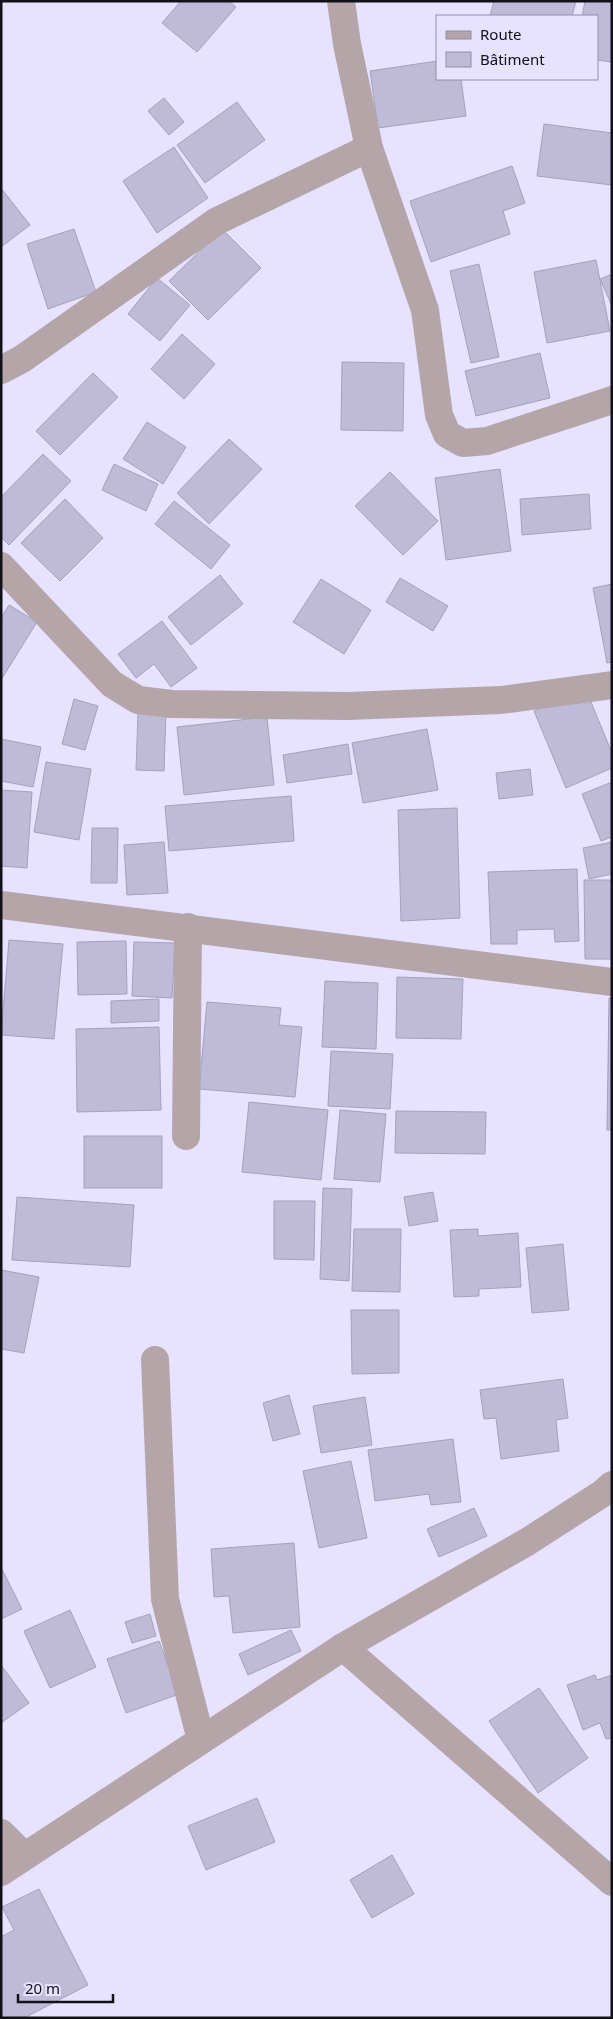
<svg xmlns="http://www.w3.org/2000/svg" width="613" height="2019" font-family="'Noto Sans',sans-serif">
<rect width="100%" height="100%" fill="#e7e2ff"/>
<g fill="#bfbad7" stroke="#a5a0bb">
<polygon points="181,1 229,1 236,7 197,52 162,23"/>
<polygon points="494,1 576,1 572,16 490,16"/>
<polygon points="585,1 612,1 612,62 597,60 597,16 582,16"/>
<polygon points="437,61 437,79 461,79 466,116 378,128 370,71"/>
<polygon points="164,98 184,122 169,135 148,111"/>
<polygon points="237,102 265,140 205,183 177,145"/>
<polygon points="544,124 612,133 612,185 537,176"/>
<polygon points="174,147 208,198 157,233 123,181"/>
<polygon points="512,166 525,203 503,211 510,234 431,262 410,201"/>
<polygon points="1,188 30,225 1,247"/>
<polygon points="74,229 96,292 48,309 27,244"/>
<polygon points="222,229 261,268 208,320 169,281"/>
<polygon points="596,260 610,331 547,343 534,272"/>
<polygon points="479,264 499,357 471,363 450,271"/>
<polygon points="612,274 612,306 600,279"/>
<polygon points="157,278 190,305 160,341 128,314"/>
<polygon points="182,334 215,364 184,399 151,369"/>
<polygon points="540,353 550,398 476,416 465,371"/>
<polygon points="342,362 404,363 403,431 341,430"/>
<polygon points="93,373 118,397 60,455 36,431"/>
<polygon points="147,422 186,447 163,484 123,459"/>
<polygon points="229,439 262,469 209,524 177,493"/>
<polygon points="43,454 71,481 9,545 1,537 1,497"/>
<polygon points="114,464 158,484 146,511 102,490"/>
<polygon points="500,469 511,551 446,560 435,478"/>
<polygon points="390,472 438,521 403,555 355,506"/>
<polygon points="589,494 591,529 522,535 520,499"/>
<polygon points="65,499 103,538 60,581 21,543"/>
<polygon points="174,501 230,545 211,569 155,524"/>
<polygon points="220,575 243,604 191,645 168,617"/>
<polygon points="400,578 448,606 433,631 386,602"/>
<polygon points="321,579 371,610 344,654 293,622"/>
<polygon points="612,584 612,662 607,663 593,588"/>
<polygon points="9,605 37,622 1,680 1,618"/>
<polygon points="162,621 197,668 171,687 154,664 136,678 118,654"/>
<polygon points="586,690 612,753 612,768 566,788 534,711"/>
<polygon points="74,699 98,706 85,750 62,744"/>
<polygon points="138,712 166,713 164,771 136,770"/>
<polygon points="267,717 274,785 184,795 177,727"/>
<polygon points="427,729 438,790 363,803 352,743"/>
<polygon points="1,739 41,747 33,787 1,781"/>
<polygon points="348,744 352,774 287,783 283,755"/>
<polygon points="46,762 91,769 79,840 34,832"/>
<polygon points="530,769 533,795 499,799 496,773"/>
<polygon points="612,782 612,837 601,841 582,794"/>
<polygon points="1,790 32,792 27,868 1,866"/>
<polygon points="291,796 294,841 169,851 165,806"/>
<polygon points="457,808 460,918 401,921 398,810"/>
<polygon points="92,828 118,828 117,883 91,883"/>
<polygon points="164,842 168,893 127,895 124,845"/>
<polygon points="612,842 612,874 589,879 583,848"/>
<polygon points="577,869 579,941 555,942 554,929 517,930 517,944 491,944 488,872"/>
<polygon points="584,880 612,880 612,959 585,959"/>
<polygon points="9,940 63,944 54,1039 1,1035"/>
<polygon points="126,941 127,994 78,995 77,942"/>
<polygon points="134,942 175,943 172,998 132,996"/>
<polygon points="397,977 463,979 461,1039 396,1038"/>
<polygon points="325,981 378,983 376,1049 322,1047"/>
<polygon points="609,998 612,998 612,1130 607,1130"/>
<polygon points="159,999 159,1021 111,1023 111,1001"/>
<polygon points="207,1002 281,1008 279,1025 302,1027 295,1097 199,1089"/>
<polygon points="159,1027 161,1110 77,1112 76,1029"/>
<polygon points="331,1051 393,1054 390,1109 328,1106"/>
<polygon points="249,1102 328,1110 321,1180 242,1172"/>
<polygon points="340,1110 386,1114 380,1182 334,1179"/>
<polygon points="396,1111 486,1112 485,1154 395,1153"/>
<rect x="84" y="1136" width="78" height="52"/>
<polygon points="323,1188 352,1189 349,1281 320,1279"/>
<polygon points="433,1192 438,1221 409,1226 404,1197"/>
<polygon points="17,1197 134,1205 130,1267 12,1260"/>
<polygon points="274,1201 315,1201 314,1260 274,1259"/>
<polygon points="354,1229 401,1229 400,1292 352,1291"/>
<polygon points="478,1229 478,1236 518,1233 521,1287 479,1289 479,1296 454,1297 450,1230"/>
<polygon points="563,1244 569,1310 532,1313 526,1248"/>
<polygon points="1,1270 39,1277 24,1353 1,1349"/>
<polygon points="351,1310 399,1310 399,1373 352,1374"/>
<polygon points="563,1379 568,1418 556,1420 559,1451 501,1459 496,1418 484,1419 480,1390"/>
<polygon points="289,1395 300,1434 273,1441 263,1403"/>
<polygon points="365,1397 372,1445 321,1453 313,1406"/>
<polygon points="453,1439 461,1502 431,1505 429,1494 375,1501 368,1450"/>
<polygon points="351,1461 367,1538 319,1548 303,1471"/>
<polygon points="474,1508 487,1536 439,1557 427,1529"/>
<polygon points="294,1543 300,1627 233,1633 229,1596 214,1597 211,1549"/>
<polygon points="1,1567 22,1609 1,1619"/>
<polygon points="70,1610 96,1667 50,1688 24,1631"/>
<polygon points="150,1614 156,1636 132,1643 125,1622"/>
<polygon points="291,1630 301,1651 248,1675 239,1654"/>
<polygon points="159,1641 179,1694 126,1713 107,1659"/>
<polygon points="1,1665 29,1703 1,1723"/>
<polygon points="595,1675 597,1680 612,1675 612,1738 606,1739 600,1723 583,1730 567,1685"/>
<polygon points="539,1688 588,1758 538,1793 489,1721"/>
<polygon points="257,1798 275,1842 206,1870 188,1826"/>
<polygon points="392,1855 414,1894 372,1918 350,1880"/>
<polygon points="39,1889 88,1985 24,2018 1,2018 1,1937 14,1930 2,1907"/>
</g>
<g fill="none" stroke-linecap="round" stroke-linejoin="round">
<g stroke="#b4a5a8" stroke-width="28">
<polyline points="341,1 347,44 369,148 425,310 439,415 447,434 463,443 487,441 612,400"/>
<polyline points="1,370 22,359 217,221 369,148"/>
<polyline points="1,566 112,684 138,700 172,704 348,706 501,700 612,685"/>
<polyline points="1,905 612,982"/>
<polyline points="186,1136 188,927"/>
<polyline points="155,1360 165,1599 201,1740"/>
<polyline points="343,1647 612,1882"/>
<polyline points="1,1833 24,1856"/>
<polyline points="1,1872 343,1647 527,1542 603,1493 612,1485"/>
</g>
</g>
<rect width="613" height="2019" fill="none" stroke="#121019" stroke-width="5"/>
<rect x="436" y="15" width="162" height="65" fill="#e7e2ff" stroke="#928ea3"/>
<rect x="446" y="31" width="25" height="8" fill="#b4a5a8" stroke="#928ea3"/>
<text x="480" y="40" font-size="15" fill="#121019">Route</text>
<rect x="446" y="52" width="25" height="15" fill="#bfbad7" stroke="#928ea3"/>
<text x="480" y="65" font-size="15" fill="#121019">Bâtiment</text>
<path d="M18 1994v8h95v-8" fill="none" stroke="#121019" stroke-width="2.5"/>
<text x="25" y="1994" font-size="15" fill="#121019" stroke="#e7e2ff" stroke-width="4" paint-order="stroke">20 m</text>
</svg>
